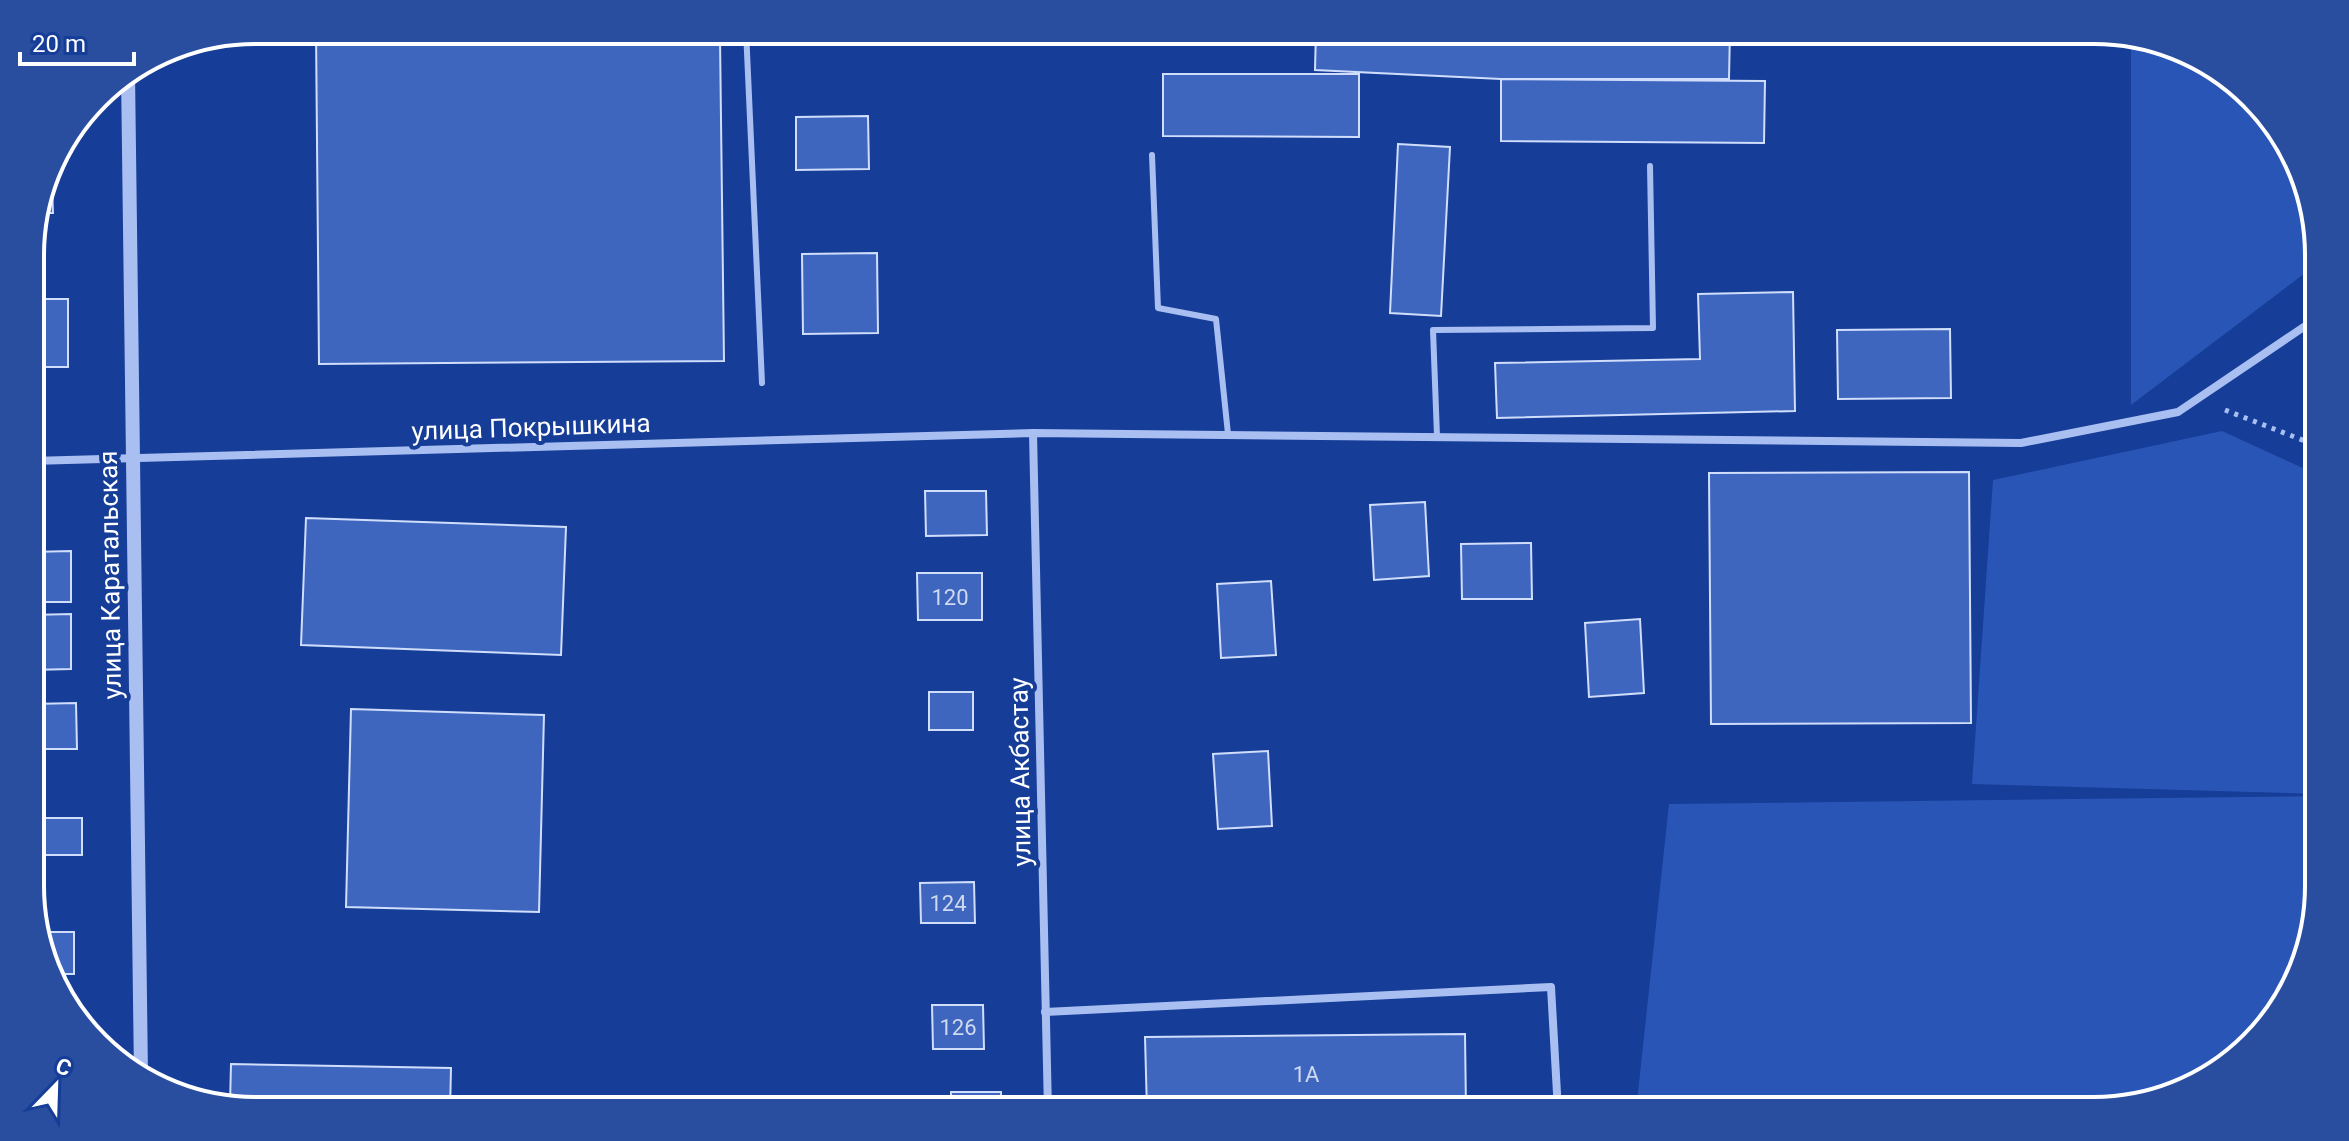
<svg xmlns="http://www.w3.org/2000/svg" width="2349" height="1141" font-family="Roboto,sans-serif">
<rect width="100%" height="100%" fill="#163d97"/>
<g fill="#2955b6">
<polygon points="2131,39 2193,53 2273,118 2317,226 2317,264 2131,405"/>
<polygon points="2222,431 2318,475 2319,794 1972,784 1993,480"/>
<polygon points="2319,796 2319,887 2296,985 2219,1073 2109,1111 1636,1111 1669,804"/>
</g>
<g fill="#3f66bf" stroke="#d0defc" stroke-width="2">
<polygon points="316,30 674,30 674,38 720,38 724,361 319,364"/>
<polygon points="1316,30 1730,30 1729,79 1501,79 1315,70"/>
<polygon points="1163,74 1359,74 1359,137 1163,136"/>
<polygon points="1501,79 1765,81 1764,143 1501,141"/>
<polygon points="868,116 869,169 796,170 796,117"/>
<polygon points="1398,144 1450,147 1441,316 1390,313"/>
<polygon points="51,162 53,213 38,213"/>
<polygon points="877,253 878,333 803,334 802,254"/>
<polygon points="1793,292 1795,411 1497,418 1495,363 1700,359 1698,294"/>
<rect x="31" y="299" width="37" height="68"/>
<polygon points="1950,329 1951,398 1838,399 1837,330"/>
<polygon points="1969,472 1971,723 1711,724 1709,473"/>
<polygon points="925,491 986,491 987,535 926,536"/>
<polygon points="1425,502 1429,576 1374,580 1370,505"/>
<polygon points="306,518 566,527 561,655 301,645"/>
<polygon points="1531,543 1532,599 1462,599 1461,544"/>
<polygon points="71,551 71,602 31,602 31,552"/>
<polygon points="917,573 982,573 982,620 918,620"/>
<polygon points="1271,581 1276,655 1221,658 1217,584"/>
<polygon points="71,614 71,669 31,670 31,615"/>
<polygon points="1640,619 1644,693 1589,697 1585,623"/>
<rect x="929" y="692" width="44" height="38"/>
<polygon points="76,703 77,749 32,749 32,704"/>
<polygon points="351,709 544,715 539,912 346,907"/>
<polygon points="1268,751 1272,826 1218,829 1213,754"/>
<polygon points="36,818 82,818 82,855 37,855"/>
<polygon points="974,882 975,923 921,923 920,883"/>
<polygon points="39,932 74,932 74,974 56,974"/>
<polygon points="932,1005 983,1005 984,1049 933,1049"/>
<polygon points="1465,1034 1466,1111 1147,1111 1145,1037"/>
<polygon points="231,1064 451,1068 450,1111 255,1111 230,1105"/>
<rect x="951" y="1092" width="50" height="19"/>
</g>
<g fill="none" stroke-linecap="round" stroke-linejoin="round">
<polyline stroke="#a9bff2" stroke-width="5" stroke-dasharray="4 6" stroke-linecap="butt" points="2225,410 2318,446"/>
<g stroke="#a9bff2" stroke-width="6">
<polyline points="746,30 762,383"/>
<polyline points="1152,155 1158,308 1216,319 1228,434"/>
<polyline points="1437,436 1433,330 1653,328 1650,166"/>
</g>
<g stroke="#a9bff2" stroke-width="8">
<polyline points="1033,433 1048,1111"/>
<polyline points="31,461 1033,433 2021,443 2178,412 2317,318"/>
<polyline points="1045,1012 1551,987 1558,1111"/>
</g>
<polyline stroke="#a9bff2" stroke-width="14" points="128,73 141,1076"/>
</g>
<g text-anchor="middle" stroke-width="8" stroke-linejoin="round" paint-order="stroke">
<g font-size="22" fill="#cfd9ef">
<text x="950" y="605">120</text>
<text x="948" y="911">124</text>
<text x="958" y="1035">126</text>
<text x="1306" y="1082">1А</text>
</g>
<g font-size="26" fill="#fff" stroke="#163d97">
<text transform="translate(531 427) rotate(-2)" y="9">улица Покрышкина</text>
<text transform="translate(110 575) rotate(-91)" y="9">улица Каратальская</text>
<text transform="translate(1020 772) rotate(-91)" y="9">улица Акбастау</text>
</g>
</g>
<path d="M0 0H2349V1141H0ZM255 44H2094A211 211 0 0 1 2305 255V886A211 211 0 0 1 2094 1097H255A211 211 0 0 1 44 886V255A211 211 0 0 1 255 44Z" fill="#294d9f" fill-rule="evenodd"/>
<path fill="none" stroke="#fff" stroke-width="4" d="M255 44H2094A211 211 0 0 1 2305 255V886A211 211 0 0 1 2094 1097H255A211 211 0 0 1 44 886V255A211 211 0 0 1 255 44Z"/>
<g transform="translate(56 1085) rotate(23)" stroke="#163d97" stroke-width="6" paint-order="stroke">
<path d="M0-6L14 30L0 20L-14 30Z" fill="#ffffff"/>
<text y="-12" font-size="22" font-weight="bold" text-anchor="middle" fill="#ffffff">С</text>
</g>
<path d="M20 52v12h114v-12" fill="none" stroke="#ffffff" stroke-width="4"/>
<text x="32" y="52" font-size="24" fill="#ffffff" stroke="#163d97" stroke-width="6" paint-order="stroke">20 m</text>
</svg>
